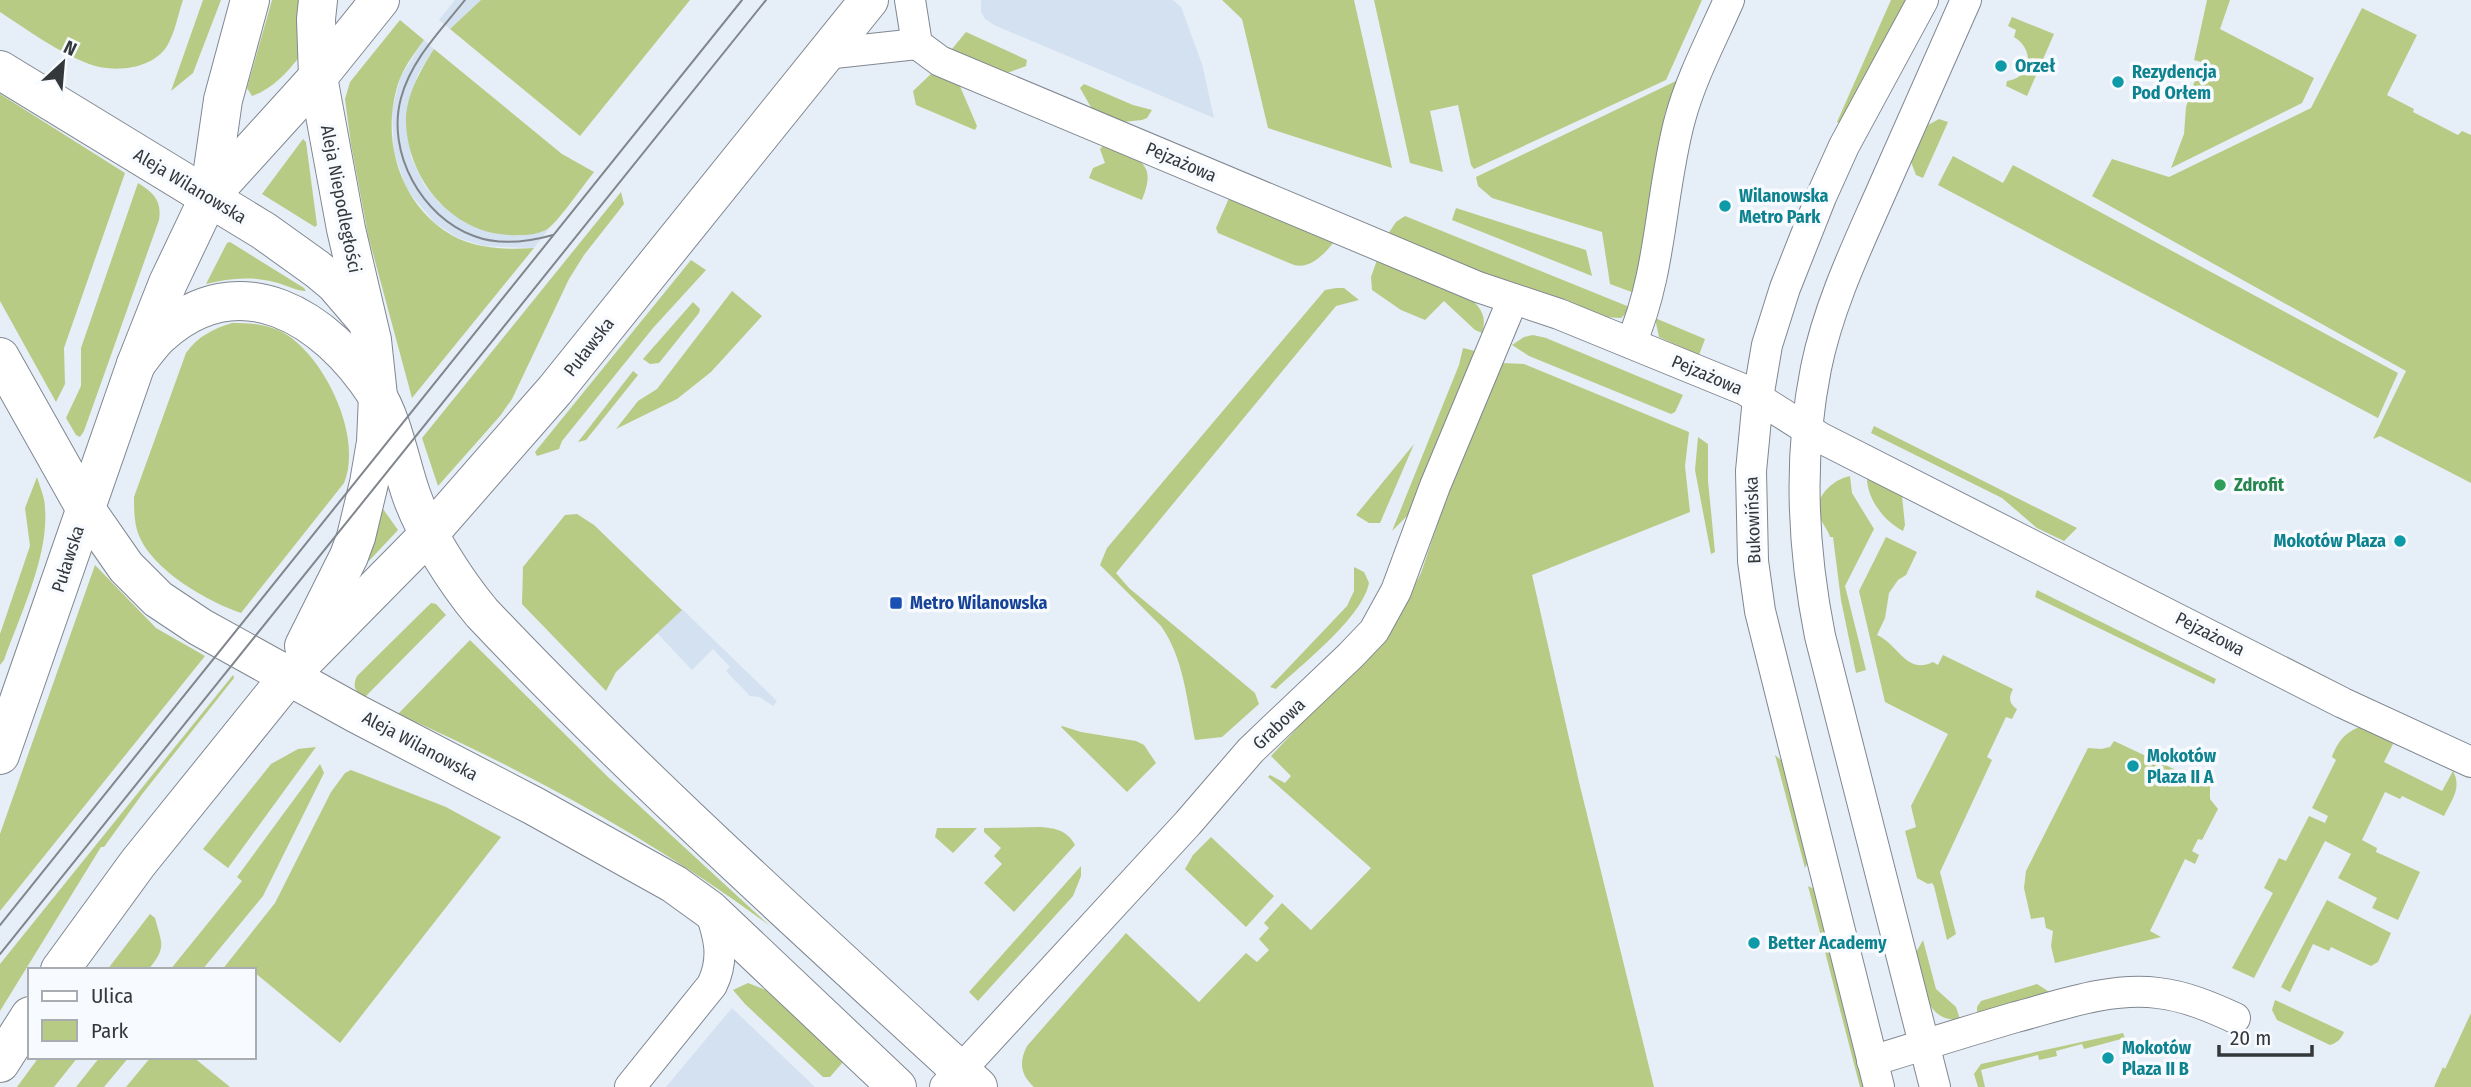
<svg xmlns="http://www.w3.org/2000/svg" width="2471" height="1087" font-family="'Fira Sans Condensed',sans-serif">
<rect width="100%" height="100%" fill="#e6eef8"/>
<g fill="#d4e1f1">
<polygon points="455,0 481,0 450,29 439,20"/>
<polygon points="981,0 1173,0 1181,7 1202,64 1214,118 994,25 985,19 981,12"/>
<polygon points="424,40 434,49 418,74 408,105 411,157 424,185 439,203 518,236 548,230 534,248 484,246 458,238 435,223 407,190 394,152 392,111 400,78"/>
<polygon points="682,609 777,701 773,706 760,697 750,696 726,671 730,667 713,649 692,670 657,633"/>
<polygon points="732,1008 815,1087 666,1087"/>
</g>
<g fill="#b8cb84">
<path d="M0,0H183C178,14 175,33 167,46C152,70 113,73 89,64C57,52 28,30 0,12Z"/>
<polygon points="203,0 221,0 193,73 171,91"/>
<path d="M272,0H302L300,56C287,73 272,89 252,96L247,88Z"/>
<polygon points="481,0 690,0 580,136 450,29"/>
<polygon points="1222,0 1354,0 1392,168 1268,128 1242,19"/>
<polygon points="1374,0 1702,0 1666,80 1474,169 1471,165 1458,105 1430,111 1443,172 1410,163"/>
<polygon points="1891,0 1906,0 1839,123 1837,122"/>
<polygon points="2207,0 2230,0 2220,29 2314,78 2302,103 2171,168 2184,134 2186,107 2201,62 2194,60"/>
<polygon points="2362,8 2417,35 2387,95 2414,109 2413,112 2458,135 2462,131 2471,135 2471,483 2380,436 2373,439 2406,371 2092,196 2112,159 2169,177 2311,108"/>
<path d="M2012,17L2054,34L2027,96L2006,86L2007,81C2032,77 2035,50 2014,37L2016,30L2008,26Z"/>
<path d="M400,20L424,40C413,55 400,72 396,91C381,148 405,213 459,239C482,249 510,250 534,248L412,398L368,235L351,144L345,99L350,82Z"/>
<polygon points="966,32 1027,60 1026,66 1007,73 952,49"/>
<path d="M434,49L562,154L594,172C585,183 556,225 546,230C536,235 520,236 509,235C451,232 409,180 406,124C405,97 420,71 434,49Z"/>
<polygon points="932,73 959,84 977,126 975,130 916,105 913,91"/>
<polygon points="1678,80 1665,113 1637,294 1610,284 1602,232 1492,198 1478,186 1476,177"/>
<polygon points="1084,84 1133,105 1152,110 1147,118 1142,120 1123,122 1092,109 1080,88"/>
<polygon points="0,94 125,173 64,348 65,384 56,402 0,301"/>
<polygon points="1939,119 1948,122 1923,178 1916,175 1911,162 1928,125"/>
<polygon points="303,139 306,142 317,225 315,227 262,194"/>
<path d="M1104,145C1136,159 1159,160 1142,200L1089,178L1093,168L1105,163L1100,149Z"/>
<polygon points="1953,156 2003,183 2013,165 2398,373 2378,418 1938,185"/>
<path d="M138,183C154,193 162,201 159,220L84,431L80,437L76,435L66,418L81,386V348Z"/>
<polygon points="621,192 624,204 584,255 569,279 512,399 500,416 438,486 422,438"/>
<path d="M1229,198L1334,242C1324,254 1311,269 1294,265L1218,233L1216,228Z"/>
<polygon points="1456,208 1586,250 1592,276 1452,220"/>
<polygon points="1405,216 1632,308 1621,318 1604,317 1567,300 1484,273 1388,234 1396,222"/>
<path d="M230,242L304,288L306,291C296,291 284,284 274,282C251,276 229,278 206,284L227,243Z"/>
<polygon points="691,260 706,270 653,328 562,441 559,449 537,456 535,452"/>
<path d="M1377,260L1471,299C1482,309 1487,318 1482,333L1475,330L1444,301L1425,320L1401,310L1372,290L1371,277Z"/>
<path d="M1336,288H1344L1359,300L1336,306L1116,573L1129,588L1255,693L1259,704L1222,737L1195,740C1187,702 1184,658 1161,626L1100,565L1107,548L1325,290Z"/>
<polygon points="732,291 762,316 711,372 677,399 616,429 638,401 657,389"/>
<polygon points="693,302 700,309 699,313 659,363 650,364 643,359"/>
<polygon points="1655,318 1705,339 1699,355 1659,337"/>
<path d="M232,323C250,323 268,324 284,333C325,357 363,437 344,483L241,613C206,601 148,568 137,530C134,519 134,508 134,497L186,353C198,336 213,329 232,323Z"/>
<polygon points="1533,335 1546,338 1683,395 1675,412 1671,414 1529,356 1512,345 1524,337"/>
<polygon points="1463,348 1475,351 1408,515 1392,531 1459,365"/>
<path d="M1502,363L1524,364L1689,432L1685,466L1690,512L1532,575L1579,782L1654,1087H1034C1020,1074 1019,1062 1027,1046L1126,933L1199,1002L1246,953L1257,962L1269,950L1259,939L1269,928L1264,923L1282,903L1311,930L1371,868L1268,777L1270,775L1285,783L1291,776L1271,756L1394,625L1421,573L1448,493Z"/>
<polygon points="633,371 638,375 586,440 578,442"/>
<polygon points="1874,426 2077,528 2064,541 2037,528 2002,498 1871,433"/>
<polygon points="1698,437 1708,444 1708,481 1715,552 1711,554 1695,470"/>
<polygon points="1414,444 1380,523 1369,523 1356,515"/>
<path d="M1850,476L1852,493L1874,529L1845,586L1866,670L1856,673L1841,600L1833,537H1830C1828,529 1819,520 1818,512C1816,494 1835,479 1850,476Z"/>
<path d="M37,477C40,487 45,498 45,508C49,556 20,615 4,660L0,665V634L30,546L25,508Z"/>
<path d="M1867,478L1902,496L1905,525L1903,531C1884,521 1867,499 1867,478Z"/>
<polygon points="383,509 398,530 368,562"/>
<polygon points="577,514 594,525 682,610 616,672 606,691 522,604 523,567 565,515"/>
<path d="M1886,537L1917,552L1906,575L1898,580L1889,593L1885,618L1877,635C1898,644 1906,675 1933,662L1938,665L1943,655L2013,689C2009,697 2008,703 2017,709L2012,719L2006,717L1987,757L1992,760L1940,872L1956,934L1947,940L1934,886L1932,883L1928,884L1917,878L1905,831L1916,827L1911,806L1948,734L1885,702L1859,591Z"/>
<polygon points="95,565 156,628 205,656 0,911 0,834"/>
<path d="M1354,567L1364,572L1369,583C1362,618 1302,664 1276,689L1270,687L1347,606L1354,591Z"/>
<polygon points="2037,590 2216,679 2214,684 2035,597"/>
<path d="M431,603L436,604L446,615L364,698C355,691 352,687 357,676Z"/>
<path d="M470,640L608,777L770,926C656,841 528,772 398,714Z"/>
<polygon points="233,675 234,678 143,793 104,847 101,847 0,1011 0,964"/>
<polygon points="1062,726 1081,732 1136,741 1144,745 1156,763 1127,792 1061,727"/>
<path d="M2362,726L2394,742L2384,762L2442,791L2453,771C2462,788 2452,799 2444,816L2402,796L2400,799L2385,792L2362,840L2377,848L2376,852L2420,872L2398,920L2372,908L2377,898L2338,878L2351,854L2325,841L2254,978L2232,968L2273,893L2264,888L2279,858L2286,861L2309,816L2325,823L2328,816L2312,808L2336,760L2332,757C2338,741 2345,732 2362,726Z"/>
<polygon points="2114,741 2210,786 2210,799 2218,809 2202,840 2198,839 2192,851 2199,855 2195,864 2185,859 2150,931 2161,937 2055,963 2051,946 2053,931 2046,928 2044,917 2031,919 2024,888 2026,871 2088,748 2101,749 2110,747"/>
<polygon points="316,747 228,868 203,849 271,764 298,749"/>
<polygon points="1775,755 1782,761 1808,862 1805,868"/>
<polygon points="320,764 324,773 263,896 202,970 170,970 242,881 237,877"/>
<polygon points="351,770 446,807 501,837 340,1043 254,972 254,970 222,970 275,903 331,792 345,773"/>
<path d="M1040,827C1055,828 1067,830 1075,845L1014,912L984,883L1002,864L994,856L1001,848L984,832V828Z"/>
<polygon points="937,828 977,828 953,853 935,837"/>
<polygon points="1211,837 1274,896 1246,927 1185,869 1193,855"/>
<polygon points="1081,866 1081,876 1073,896 978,1001 969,992"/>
<polygon points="1808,886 1814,889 1864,1087 1860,1087"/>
<polygon points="2327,900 2391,933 2378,962 2371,966 2331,947 2329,951 2313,944 2290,992 2281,987"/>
<path d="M150,914L155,918C162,945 167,947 148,970H107Z"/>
<path d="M1923,940L1936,989L1956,1007L1960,1019C1924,1024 1922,980 1915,954Z"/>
<polygon points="748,983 766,990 843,1062 830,1077 823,1077 745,1004 733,990"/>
<polygon points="2037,984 2051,993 1977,1015 1977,1007 1981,1001"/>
<path d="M2275,1000L2344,1032C2341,1039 2337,1043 2330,1045L2277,1020L2272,1010Z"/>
<polygon points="2471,1013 2471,1087 2434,1087 2443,1067 2445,1069"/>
<polygon points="2123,1033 2125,1038 2084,1049 2082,1044 2056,1051 2057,1056 2039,1060 2038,1055 1981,1070 1985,1087 1978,1087 1974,1074 1981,1064"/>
<polygon points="39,1057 78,1057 54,1087 17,1087"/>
<polygon points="100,1057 129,1057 104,1087 76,1087"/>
<polygon points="151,1057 193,1057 230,1087 126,1087"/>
</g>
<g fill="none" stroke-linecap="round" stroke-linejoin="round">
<g stroke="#808790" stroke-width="32">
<g id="minor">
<polyline points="910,0 917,44 940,61 1478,287 1559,314 1745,390 1821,438 2343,703 2471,762"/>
<polyline points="825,54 917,44"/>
<path d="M1631,343C1662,272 1660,193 1680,119C1691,78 1712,39 1729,0"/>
<path d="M1872,1061C1920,1046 1968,1031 2016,1017C2061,1005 2111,987 2158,993C2185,996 2211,1007 2235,1018"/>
<path d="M630,1087L712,985C725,958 719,937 710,910"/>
<polyline points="945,1087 1188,823 1251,750 1351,655 1374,631 1396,591 1435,486 1513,299"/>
<polyline points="1879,1087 1760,611 1753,561 1751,471 1758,398 1767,345 1785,288 1821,197 1844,146 1923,0"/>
<path d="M1935,1087L1820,636C1802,546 1798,458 1816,368C1828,309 1854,253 1878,199C1907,132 1937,66 1966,0"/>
</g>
</g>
<g stroke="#808790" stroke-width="40">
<g id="major">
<polyline points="0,70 264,231 317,269 335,284 365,319"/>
<polyline points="209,197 223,100 250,0"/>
<polyline points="0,357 85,508 126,567 158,599 200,627 357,714 534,806 674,884 710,910 897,1087"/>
<path d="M136,364C144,354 151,343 160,335C240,262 327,318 376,394C392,417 401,466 411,494C424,532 456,582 482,613C639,779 810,932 978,1087"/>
<polyline points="304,646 349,556 356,537 369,483 376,442 378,396 372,340 346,229 318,77 316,19 318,0"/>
<polyline points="0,755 136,364 168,283 209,197 318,77 380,0"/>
<polyline points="60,970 138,863 289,676 429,534 555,390 869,0"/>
<polyline points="0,1063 30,1016"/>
</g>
</g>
<use href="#minor" stroke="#fff" stroke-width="30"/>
<use href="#major" stroke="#fff" stroke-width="38"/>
<g stroke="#81868c" stroke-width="2">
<path d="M465,0C441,30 411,60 401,98C386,153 422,217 474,236C500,246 528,242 553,235"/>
<polyline points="0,925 742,0"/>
<polyline points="0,954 766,0"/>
</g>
</g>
<g fill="#0f9aa8" stroke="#f7fafe" stroke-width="2.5">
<circle cx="2001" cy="66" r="7"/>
<circle cx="2118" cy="82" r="7"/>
<circle cx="1725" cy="206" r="7"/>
<circle cx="2400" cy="541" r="7"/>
<circle cx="2133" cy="766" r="7"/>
<circle cx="1754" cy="943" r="7"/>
<circle cx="2108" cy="1058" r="7"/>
</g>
<circle fill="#2e9e5b" stroke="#f7fafe" stroke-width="2.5" cx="2220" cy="485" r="7"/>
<rect fill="#1a4fb4" stroke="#f7fafe" stroke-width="2.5" x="889" y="596" width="14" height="14" rx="3.5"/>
<g text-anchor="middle" stroke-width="7" stroke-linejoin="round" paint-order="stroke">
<g font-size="18" font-weight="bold" fill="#0d838f" stroke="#f7fafe" text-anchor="start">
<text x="2015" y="72">Orzeł</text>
<text x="2132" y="78">Rezydencja<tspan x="2132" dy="21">Pod Orłem</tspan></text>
<text x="1739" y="202">Wilanowska<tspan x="1739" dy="21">Metro Park</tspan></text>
<text x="2386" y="547" text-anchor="end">Mokotów Plaza</text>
<text x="2147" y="762">Mokotów<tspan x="2147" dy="21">Plaza II A</tspan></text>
<text x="1768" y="949">Better Academy</text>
<text x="2122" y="1054">Mokotów<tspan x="2122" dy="21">Plaza II B</tspan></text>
</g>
<g font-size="18" fill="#35383b" stroke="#f7fafe">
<text transform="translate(1181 162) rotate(23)" y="6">Pejzażowa</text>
<text transform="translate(190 186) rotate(31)" y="6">Aleja Wilanowska</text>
<text transform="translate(341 199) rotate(79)" y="6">Aleja Niepodległości</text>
<text transform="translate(589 347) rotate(-52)" y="6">Puławska</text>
<text transform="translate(1707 375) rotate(23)" y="6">Pejzażowa</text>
<text transform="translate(1753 520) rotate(-92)" y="6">Bukowińska</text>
<text transform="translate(68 559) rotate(-72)" y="6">Puławska</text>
<text transform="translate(2210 634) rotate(27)" y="6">Pejzażowa</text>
<text transform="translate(1279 724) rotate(-44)" y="6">Grabowa</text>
<text transform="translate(420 746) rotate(28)" y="6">Aleja Wilanowska</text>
</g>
<g font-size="18" font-weight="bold" fill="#27864d" stroke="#f7fafe" text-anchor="start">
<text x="2234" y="491">Zdrofit</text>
</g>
<g font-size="18" font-weight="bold" fill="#164399" stroke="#f7fafe" text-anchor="start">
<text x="910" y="609">Metro Wilanowska</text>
</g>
</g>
<rect x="28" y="968" width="228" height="91" fill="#f7fafe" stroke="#a9acb0" stroke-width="2"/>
<rect x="42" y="991" width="35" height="10" fill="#ffffff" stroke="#a9acb0" stroke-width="2"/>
<text x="91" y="1003" font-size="21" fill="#35383b">Ulica</text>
<rect x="42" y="1020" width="35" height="21" fill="#b8cb84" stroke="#a9acb0" stroke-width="2"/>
<text x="91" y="1038" font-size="21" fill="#35383b">Park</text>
<g transform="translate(63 63) rotate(26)" stroke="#f7fafe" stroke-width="5" paint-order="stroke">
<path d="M0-5L12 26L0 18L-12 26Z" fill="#35383b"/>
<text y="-10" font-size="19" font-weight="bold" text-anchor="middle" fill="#35383b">N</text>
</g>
<path d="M2219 1045v10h93v-10" fill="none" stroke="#35383b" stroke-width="3.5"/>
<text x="2230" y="1045" font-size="21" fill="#35383b" stroke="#f7fafe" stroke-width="5" paint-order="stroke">20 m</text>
</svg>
